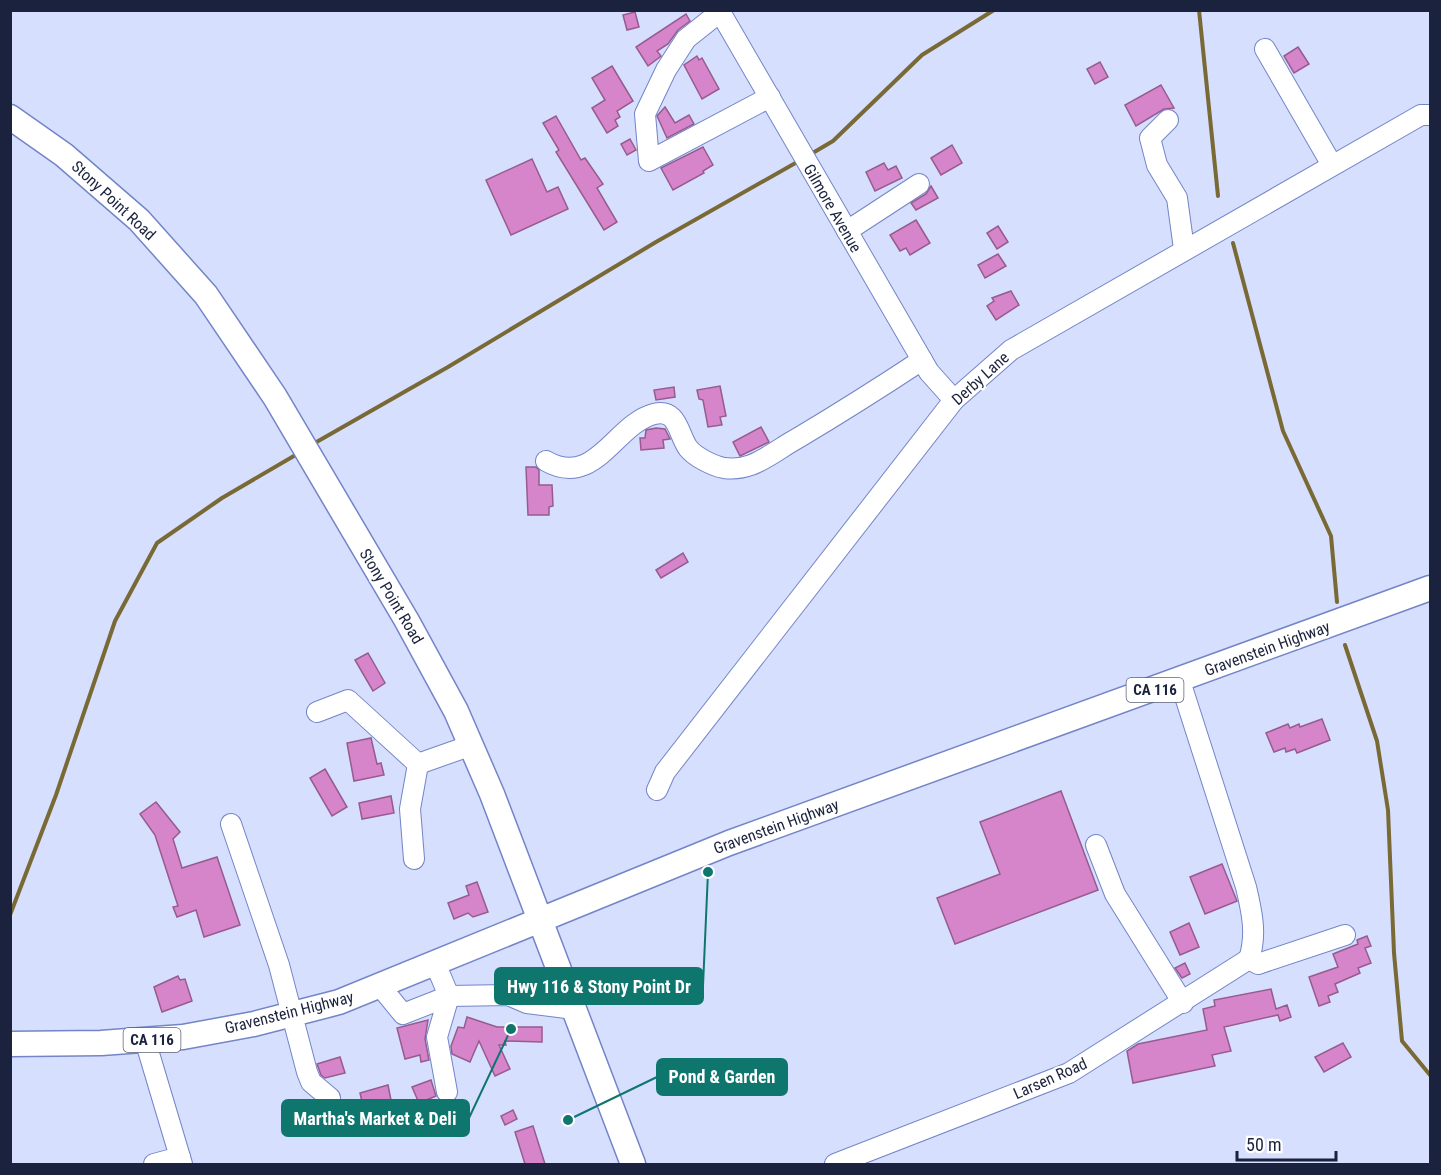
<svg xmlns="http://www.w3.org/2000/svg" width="1441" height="1175" font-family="'Roboto Condensed',sans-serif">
<rect width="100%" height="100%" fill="#d6dffd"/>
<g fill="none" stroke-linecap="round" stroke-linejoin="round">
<g stroke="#796935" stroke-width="4">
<polyline points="1199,10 1218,196"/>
<polyline points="811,154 833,141 922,55 994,10"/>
<polyline points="1233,243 1283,431 1331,536 1337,602"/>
<polyline points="313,444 448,367 656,242 799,161"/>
<polyline points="1345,645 1377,741 1388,810 1394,953 1402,1041 1430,1075"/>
<polyline points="10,915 56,795 115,621 157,543 222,498 299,453"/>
</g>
</g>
<g fill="#d685cb" stroke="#965b8f" stroke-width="1.5">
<polygon points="635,12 639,27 627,30 623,15"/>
<polygon points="686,14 690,21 678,30 668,44 657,51 661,56 648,66 636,47"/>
<polygon points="1298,47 1309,64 1294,73 1284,56"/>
<polygon points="697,56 699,60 702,58 719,89 702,99 684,65"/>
<polygon points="1100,62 1108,77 1095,84 1087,69"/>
<polygon points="612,66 633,101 617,111 620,117 615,120 618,126 607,133 592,108 605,100 592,78"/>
<polygon points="1161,85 1174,108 1164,109 1136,126 1125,105"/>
<polygon points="665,107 675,123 689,115 694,124 667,138 657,116"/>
<polygon points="556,116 581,160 585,158 603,184 597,188 617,222 604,230 556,152 559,150 543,123"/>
<polygon points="630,139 636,150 627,155 621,144"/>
<polygon points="952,145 962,163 941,175 931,158"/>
<polygon points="703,147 713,165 703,171 704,173 673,190 661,168"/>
<polygon points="532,159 547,192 558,187 568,209 511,235 486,180"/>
<polygon points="884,163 888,170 896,166 902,178 875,191 866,172"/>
<polygon points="931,186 938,198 916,210 911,203 926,194"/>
<polygon points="916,220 930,243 910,255 906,248 900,251 890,235"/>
<polygon points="998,226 1008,242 997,249 987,233"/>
<polygon points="998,254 1006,266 985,278 978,265"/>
<polygon points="1011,291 1019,305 996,320 987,306 994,301 992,298"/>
<polygon points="720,386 726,416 720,417 722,425 708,427 703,400 699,399 697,390"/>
<polygon points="674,387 675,397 656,400 654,390"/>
<polygon points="761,427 769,442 740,456 733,442"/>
<polygon points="656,428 665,429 670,439 663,440 664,448 641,450 640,438 645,438 646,430"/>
<polygon points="526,467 536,467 539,470 539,485 552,485 553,506 549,507 549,515 528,515"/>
<polygon points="683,553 688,562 661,578 656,570"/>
<polygon points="368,653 385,683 373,691 355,660"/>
<polygon points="1322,719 1330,740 1297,753 1295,749 1286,752 1285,748 1274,752 1266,733 1288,724 1290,728 1299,724 1300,727"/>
<polygon points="371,738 377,764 381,763 384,775 354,781 347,743"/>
<polygon points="325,769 347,807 332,816 310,778"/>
<polygon points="1061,791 1098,890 955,944 937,898 1000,874 980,822"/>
<polygon points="391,796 394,813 362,819 359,803"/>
<polygon points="156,802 180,832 173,839 182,868 217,857 240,925 204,937 196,910 177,917 173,907 178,906 155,835 140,814"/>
<polygon points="1222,864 1237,901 1205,914 1190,877"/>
<polygon points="477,882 488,912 473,917 468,913 454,919 448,903 469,895 466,886"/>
<polygon points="1189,923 1199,947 1180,955 1170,932"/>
<polygon points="1367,936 1371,946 1365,948 1371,963 1358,968 1360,973 1335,984 1338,992 1328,996 1330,1002 1319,1006 1309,977 1338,967 1333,954 1358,944 1357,940"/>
<polygon points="1185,963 1190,974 1182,978 1175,968"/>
<polygon points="178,976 180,980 185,979 192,1001 162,1012 154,987"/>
<polygon points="1271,989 1276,1009 1287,1005 1291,1017 1280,1021 1278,1015 1224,1027 1231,1051 1212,1055 1215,1066 1133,1083 1127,1051 1138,1044 1207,1030 1203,1009 1215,1006 1214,1000"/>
<polygon points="467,1017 497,1027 542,1027 542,1042 505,1041 506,1045 499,1045 510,1069 495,1076 479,1041 470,1062 452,1054 451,1046 458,1027 464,1028"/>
<polygon points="428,1020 425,1039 429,1060 421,1062 420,1055 405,1059 397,1028"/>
<polygon points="1343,1043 1351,1057 1324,1072 1315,1057"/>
<polygon points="340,1057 345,1073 325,1078 321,1075 317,1064"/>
<polygon points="431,1080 436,1096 419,1103 412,1087"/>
<polygon points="388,1085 391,1100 363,1106 360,1093"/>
<polygon points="513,1110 517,1119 505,1125 501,1116"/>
<polygon points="533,1126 545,1164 525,1164 515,1132"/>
</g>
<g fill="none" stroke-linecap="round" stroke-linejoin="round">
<g stroke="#7385c8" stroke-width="22">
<g id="minor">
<polyline points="719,10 929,372 954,400"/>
<polyline points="720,12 686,39 666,70 645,114 649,161 770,97"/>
<polyline points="1265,49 1332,165"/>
<polyline points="1168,120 1150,138 1157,165 1177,198 1184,249"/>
<polyline points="847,231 919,184"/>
<path d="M546,461C595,489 615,424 654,414C678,408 678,434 688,448C695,457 713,466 724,468C732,469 743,468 751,465C767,459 783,446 798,438C840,413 881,387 922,360"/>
<path d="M1180,681L1246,887C1252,912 1257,935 1249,959"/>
<polyline points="317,712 348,700 418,764 472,745"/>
<polyline points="657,790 665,772 954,400 1011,350 1421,115 1430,115"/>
<polyline points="231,824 279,965 307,1072 311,1082 330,1098"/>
<polyline points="1096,845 1115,894 1183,1003"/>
<polyline points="414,859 410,809 418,764"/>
<polyline points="1249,959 1258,964 1345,935"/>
<polyline points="435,963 449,996 508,995 527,1003 574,1009"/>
<polyline points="380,986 403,1014 449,996 437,1037 447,1092"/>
<polyline points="145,1040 182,1164"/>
<polyline points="154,1164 180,1157"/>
<polyline points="835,1164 1069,1073 1249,959"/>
</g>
</g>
<g stroke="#7385c8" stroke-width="27">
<g id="major">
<polyline points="10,117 64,155 139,220 206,295 275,397 407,621 456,711 492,794 633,1164"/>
<polyline points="10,1044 101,1043 183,1037 254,1024 339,1002 729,843 1430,588"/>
</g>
</g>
<use href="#minor" stroke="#fff" stroke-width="20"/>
<use href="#major" stroke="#fff" stroke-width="24"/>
</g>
<g text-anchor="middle" stroke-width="4.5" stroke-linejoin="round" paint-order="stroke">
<g fill="#fff" stroke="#5f6477" stroke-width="1.5">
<rect x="1126.5" y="678" width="57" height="24" rx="4.5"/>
<rect x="123.5" y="1028" width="57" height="24" rx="4.5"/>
</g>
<g font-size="15" font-weight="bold" fill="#1b223d">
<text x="1155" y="695">CA 116</text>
<text x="152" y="1045">CA 116</text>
</g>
<g font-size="16" fill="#1b223d" stroke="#fff">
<text transform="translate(114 200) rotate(43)" y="6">Stony Point Road</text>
<text transform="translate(833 208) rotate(60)" y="6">Gilmore Avenue</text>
<text transform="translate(980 378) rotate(-42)" y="6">Derby Lane</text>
<text transform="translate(392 596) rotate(59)" y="6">Stony Point Road</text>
<text transform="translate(1267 648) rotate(-20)" y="6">Gravenstein Highway</text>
<text transform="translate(776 826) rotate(-20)" y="6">Gravenstein Highway</text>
<text transform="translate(289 1012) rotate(-14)" y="6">Gravenstein Highway</text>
<text transform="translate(1050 1078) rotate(-24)" y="6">Larsen Road</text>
</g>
</g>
<path fill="none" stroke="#0f766e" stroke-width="2" d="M708 872L703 986M568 1120L657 1077M511 1029L469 1118"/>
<g fill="#0f766e" stroke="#fff" stroke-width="2">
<circle cx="708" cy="872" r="6"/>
<circle cx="568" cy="1120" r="6"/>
<circle cx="511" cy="1029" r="6"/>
</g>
<g fill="#0f766e" stroke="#0f766e" stroke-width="2">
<rect x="495" y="968" width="208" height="36" rx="6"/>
<rect x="657" y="1059" width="130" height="36" rx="6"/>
<rect x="282" y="1100" width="187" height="36" rx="6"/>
</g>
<g font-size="18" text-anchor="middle" font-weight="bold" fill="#fff">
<text x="599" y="993">Hwy 116 &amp; Stony Point Dr</text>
<text x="722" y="1083">Pond &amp; Garden</text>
<text x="375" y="1125">Martha's Market &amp; Deli</text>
</g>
<rect width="1441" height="1175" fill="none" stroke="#1b223d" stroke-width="24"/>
<path d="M1237 1151v9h99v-9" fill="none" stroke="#1b223d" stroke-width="3"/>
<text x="1246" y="1151" font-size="18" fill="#1b223d" stroke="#ffffff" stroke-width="4.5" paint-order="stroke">50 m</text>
</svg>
